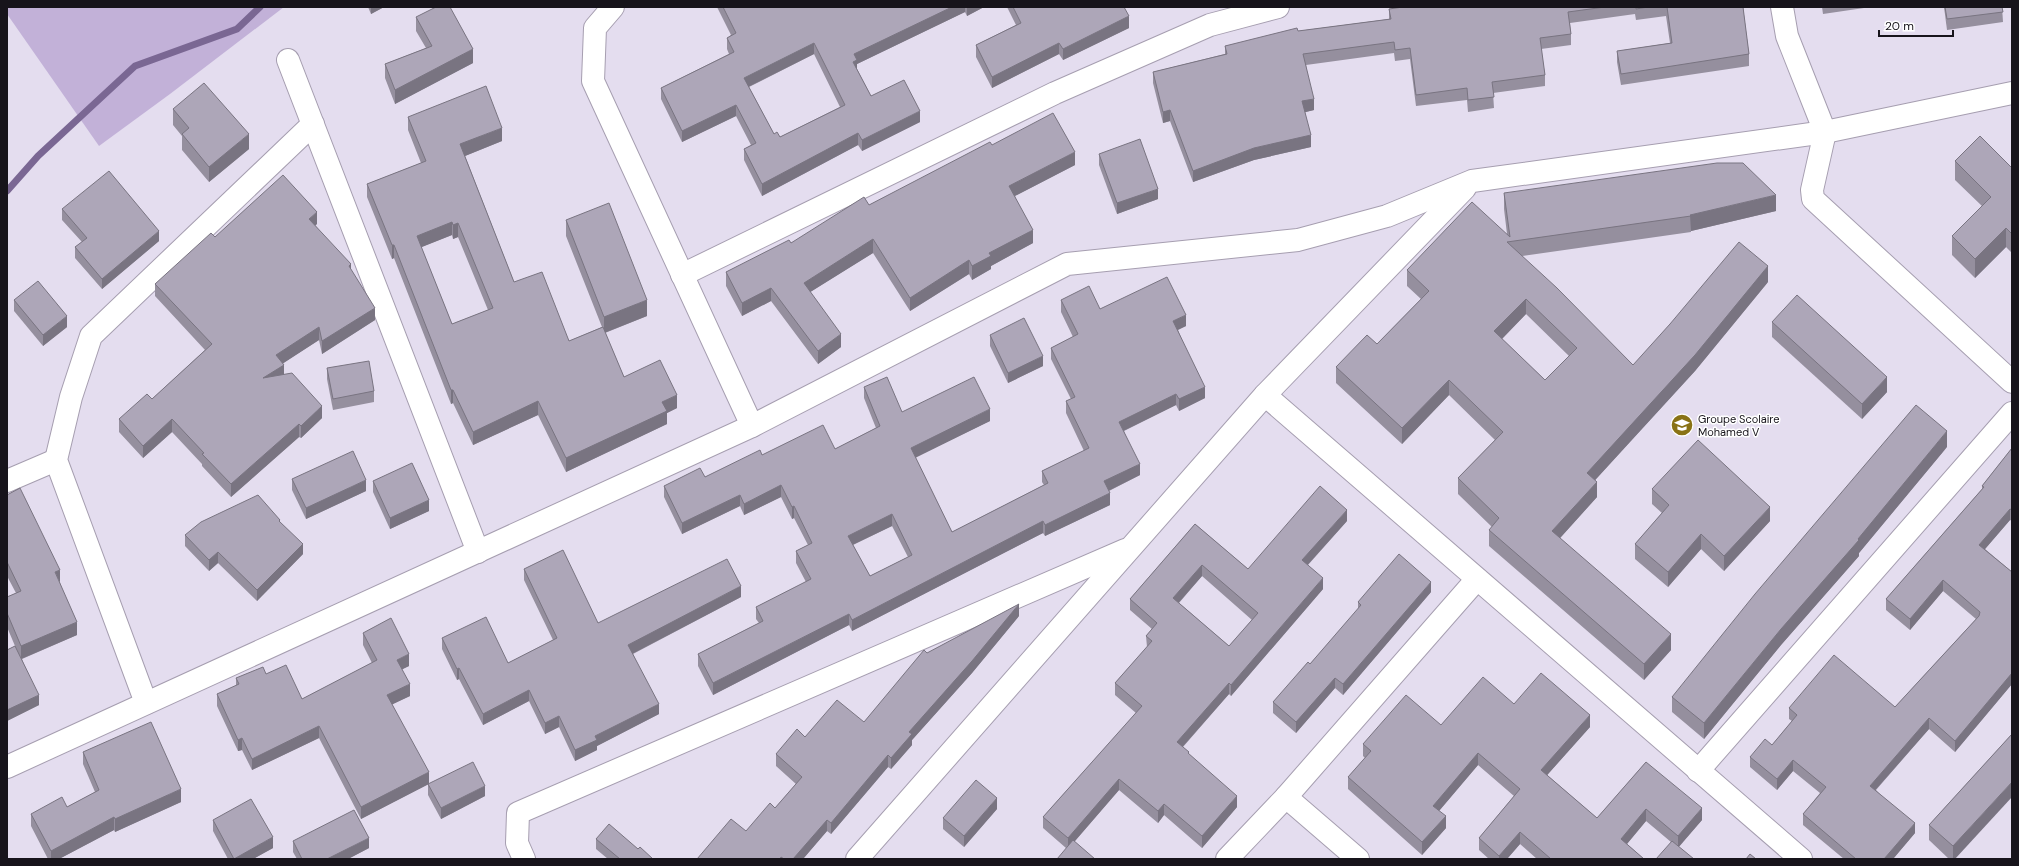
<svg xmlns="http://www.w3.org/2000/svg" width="2019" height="866" font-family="'DM Sans',sans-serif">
<rect width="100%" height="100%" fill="#e4ddef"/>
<polygon fill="#c2b1d8" points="7,7 284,7 170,94 99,146 7,14"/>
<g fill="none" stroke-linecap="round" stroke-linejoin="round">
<polyline stroke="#7a6793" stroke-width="7" points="7,191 38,156 135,66 237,29 260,7"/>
<g stroke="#a69eb0" stroke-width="24">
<g id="minor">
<polyline points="613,7 595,28 593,81 752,426"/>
<polyline points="1782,7 1787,36 1825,132 1812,190 1813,199 2012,382"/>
<polyline points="288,60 478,552"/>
<polyline points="682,275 1055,93 1210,25 1278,7"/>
<polyline points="1265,395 1801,859"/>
<polyline points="7,481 56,460"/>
<polyline points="146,703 56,460 71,397 91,336 313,124"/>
<polyline points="7,767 752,426 1067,264 1298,240 1387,216 1472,181 1825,132 2012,93"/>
<polyline points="1698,771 2012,413"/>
<polyline points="1286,797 1358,859"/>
<polyline points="524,859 517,843 518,813 1125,550"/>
<polyline points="857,859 1265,395 1465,188"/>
<polyline points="1227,859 1286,797 1477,579"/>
</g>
</g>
<use href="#minor" stroke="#fff" stroke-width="22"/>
</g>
<g fill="#958f9e" fill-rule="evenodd">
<polygon points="368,7 384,7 371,14"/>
<path d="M717,7H984L967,16L965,12L857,64V69L871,96L920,122L862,151L858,145L762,196L744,160V149L751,145L736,116L682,142L661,99V88L729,54L727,49V38L731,35ZM814,54L840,107L780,137L774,134L749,87Z"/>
<polygon points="1007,7 1124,7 1129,28 1063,60 1059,54 992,88 976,57 976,45 1016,25"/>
<polygon points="1403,7 1743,7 1749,54 1749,66 1621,85 1617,62 1617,51 1670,43 1666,16 1636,20 1635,14 1570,23 1571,34 1571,45 1541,49 1545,75 1545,86 1493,93 1494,108 1468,112 1467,100 1416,106 1410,59 1395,61 1394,53 1306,65 1314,110 1305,112 1311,147 1254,160 1193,182 1170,121 1163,123 1153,83 1153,72 1225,54 1225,46 1298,31 1389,19 1389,9"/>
<polygon points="1822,7 1864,7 1864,8 1823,14"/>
<polygon points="1944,7 2002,7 2003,22 1947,30"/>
<polygon points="416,17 473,63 395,104 385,78 385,64 426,48 416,31"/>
<polygon points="173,109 249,149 209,182 182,150 182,136 173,125"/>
<path d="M408,117L502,141L465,156L514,282L569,341L602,327L566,236V220L647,316L605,333L624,377L677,408L667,413V424L566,472L538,415L473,445L453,403L451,404L394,258L392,259L367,197V184L421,163L408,130ZM452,235L453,239L458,237L488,310L452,324L421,247Z"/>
<polygon points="992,145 1075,165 1015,196 1033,243 991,266 991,269 972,280 969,274 910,311 873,253 810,292 841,347 818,364 771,301 742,316 726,286 726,272 791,243"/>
<polygon points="1099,154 1158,199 1117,214 1099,165"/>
<polygon points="1955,161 2012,168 2012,253 2006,247 1975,278 1952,255 1952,236 1982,206 1955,180"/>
<path d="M1504,193L1776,211L1691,231V232L1522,256L1633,365L1768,282L1695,371L1595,480L1597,497L1560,538L1671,650L1644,680L1489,546V530L1492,527L1458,494V478L1495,440L1449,395L1402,444L1336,383V367L1377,344L1421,299L1407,286V270L1507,234L1504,209ZM1526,314L1569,356L1545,380L1502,339Z"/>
<polygon points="62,209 159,241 102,289 75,258 75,247 82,242 62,220"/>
<polygon points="317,224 315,225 351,270 375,320 322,354 319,340 283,363 284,374 322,418 301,438 299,437 231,497 202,466 202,464 172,432 143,458 119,432 119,419 152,399 205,350 155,296 155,284 215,237"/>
<polygon points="14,300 67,327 43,346 14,311"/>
<path d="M1061,300L1100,309L1186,326L1178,330L1205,398L1179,411L1176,405L1124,431L1140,475L1109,491L1110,505L1045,536L1043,533L852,631L849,625L713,695L698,666V654L759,623L756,619V607L806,582L796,563V551L808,545L794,518L792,519L781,497L744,515L740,506L682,534L664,497V486L705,477L762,455L835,449L876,428L864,398V387L902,412L990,421L915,457L952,532L1044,485L1042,482V471L1084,451L1066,413V401L1071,399L1051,359V348L1073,337L1061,312ZM892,526L908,557L870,576L853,545Z"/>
<polygon points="1772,322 1887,392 1862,419 1772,337"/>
<polygon points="990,335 1043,366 1008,383 990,346"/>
<polygon points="327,368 374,391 374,402 333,410 327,379"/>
<polygon points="1947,447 1859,553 1859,556 1781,645 1704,739 1672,712 1672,697"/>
<polygon points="2012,448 2012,521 2010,520 1985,549 2012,572 2012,684 1955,752 1929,729 1876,790 1915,833 1893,859 1844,859 1803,825 1803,814 1820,793 1793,771 1777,790 1750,767 1750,757 1772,745 1792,721 1789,719 1789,708 1895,707 1976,619 1943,591 1910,630 1886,610 1886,599 1982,489 1982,486"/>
<polygon points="292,479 366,491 306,519 292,490"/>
<polygon points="373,481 429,511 390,529 373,492"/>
<polygon points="1652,489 1770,521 1724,571 1701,549 1668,587 1635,559 1635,544 1662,513 1652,504"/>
<polygon points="7,495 60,583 77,635 22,659 39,705 7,721 7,650 15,646 7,627 7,597 16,593 7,576"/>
<path d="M1347,521L1308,565L1323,589L1231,696L1229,694L1183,747L1189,754L1237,807L1202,848L1164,815L1158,823L1119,790L1075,841L1066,848L1043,828V817L1136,713L1115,695V683L1147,647L1146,636L1152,629L1130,610V599L1195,524L1248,569ZM1202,576L1252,620L1229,646L1179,603Z"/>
<polygon points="280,522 303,554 257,601 218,563 209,571 185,546 185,535"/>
<polygon points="524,569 598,623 741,597 633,654 659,714 597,746 597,750 575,761 559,727 545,734 529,701 483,725 459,679 457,680 442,649 442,638 508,663 553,640 524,580"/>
<polygon points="1431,592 1343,695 1335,688 1296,733 1273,713 1273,702 1310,664 1358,610 1358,602"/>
<polygon points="1019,616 972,673 912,740 912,745 891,769 888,767 831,834 827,831 803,859 697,859 746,831 775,808 796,784 776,766 776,754 805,737 864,722 927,653"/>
<polygon points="363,633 409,666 402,669 410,696 392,704 429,784 485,796 441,819 428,795 428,784 361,819 319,738 252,770 242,750 238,751 217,706 217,694 236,686 236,678 266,674 302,699 372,663 363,645"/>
<polygon points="1514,704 1590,727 1547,775 1597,818 1646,762 1702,820 1679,846 1671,842 1646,821 1627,844 1644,859 1537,859 1520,844 1507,859 1489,859 1479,850 1479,838 1514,796 1478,765 1439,811 1446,828 1422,855 1348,789 1348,777 1365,758 1363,756 1363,744 1441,725"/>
<polygon points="2012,734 1955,859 1949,859 1929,840 1929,825"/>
<polygon points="83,752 181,802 115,832 114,830 59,859 48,859 31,826 31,814 67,807 95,792 83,764"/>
<polygon points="997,809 964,847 943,829 943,818"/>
<polygon points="213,820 273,848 253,859 228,859 213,831"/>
<polygon points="596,839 638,849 653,859 608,859 596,849"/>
<polygon points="293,841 369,848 348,859 297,859 293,852"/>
</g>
<g fill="#797481">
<polygon points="371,7 384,7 371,14"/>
<polygon points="952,7 965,7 965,12 857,64 857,71 853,62 854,54"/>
<polygon points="967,7 984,7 967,16"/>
<polygon points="1129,16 1129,28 1063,60 1063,49"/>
<polygon points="814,43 814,54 744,89 744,78"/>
<polygon points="1059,43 1059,54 992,88 992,77"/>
<polygon points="473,49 473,63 395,104 395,90"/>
<polygon points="1314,99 1314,110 1302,113 1302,101"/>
<polygon points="736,105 736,116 682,142 682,131"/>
<polygon points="1170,110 1170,121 1163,123 1163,112"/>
<polygon points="920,111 920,122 862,151 862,140"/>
<polygon points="502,128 502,141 460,158 460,144"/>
<polygon points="858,133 858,145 762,196 762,184"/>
<polygon points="249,134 249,149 209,182 209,167"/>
<polygon points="1311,135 1311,147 1254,160 1193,182 1193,171 1254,148"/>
<polygon points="1075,152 1075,165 1009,199 1009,186"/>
<polygon points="1158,189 1158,199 1117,214 1117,203"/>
<polygon points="1776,195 1776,211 1691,231 1690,215"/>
<polygon points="317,212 317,224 309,231 309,219"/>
<polygon points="452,222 452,235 417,249 417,236"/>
<polygon points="458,223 458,237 453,239 453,225"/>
<polygon points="2006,228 2006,247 1975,278 1975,259"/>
<polygon points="1033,230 1033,243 991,266 991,269 972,280 972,266 989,253"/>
<polygon points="159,231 159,241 102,289 102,279"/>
<polygon points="873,239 873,253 804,296 804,283"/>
<polygon points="392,245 394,245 394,258 392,259"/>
<polygon points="969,260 969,274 910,311 910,298"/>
<polygon points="351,264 351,276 349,266"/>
<polygon points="1768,266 1768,282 1695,371 1587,489 1587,473"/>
<polygon points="771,288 771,301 742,316 742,303"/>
<polygon points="1526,299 1526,314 1494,347 1494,331"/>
<polygon points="647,300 647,316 604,333 604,317"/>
<polygon points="375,308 375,320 322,354 322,341"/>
<polygon points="1186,315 1186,326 1173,332 1173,321"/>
<polygon points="67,316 67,327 43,346 43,335"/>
<polygon points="319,327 319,340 276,368 276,355"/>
<polygon points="841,334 841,347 818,364 818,351"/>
<polygon points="1043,356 1043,366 1008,383 1008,373"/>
<polygon points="284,365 284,377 263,378"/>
<polygon points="1887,377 1887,392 1862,419 1862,404"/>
<polygon points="1449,380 1449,395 1402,444 1402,428"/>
<polygon points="1205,387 1205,398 1179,411 1179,399"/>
<polygon points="451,390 453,390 453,403 451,404"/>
<polygon points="1176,394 1176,405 1119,433 1119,422"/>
<polygon points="677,395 677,408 667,413 667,424 566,472 566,458 662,402"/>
<polygon points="538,401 538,415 473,445 473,432"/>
<polygon points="322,406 322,418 301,438 301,426"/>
<polygon points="990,409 990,421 911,460 911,448"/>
<polygon points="172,419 172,432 143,458 143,446"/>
<polygon points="299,424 299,437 231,497 231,484"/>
<polygon points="1947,431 1947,447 1859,553 1859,556 1781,645 1704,739 1704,723 1781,629"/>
<polygon points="1140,464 1140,475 1104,493 1104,481"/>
<polygon points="366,480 366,491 306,519 306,508"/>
<polygon points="1597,482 1597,497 1552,547 1552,531"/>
<polygon points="781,485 781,497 744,515 744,504"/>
<polygon points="1110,493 1110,505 1045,536 1045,525"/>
<polygon points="740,495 740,506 682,534 682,523"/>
<polygon points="429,500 429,511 390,529 390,518"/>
<polygon points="794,506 794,518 792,519 792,507"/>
<polygon points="1770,507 1770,521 1724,571 1724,556"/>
<polygon points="2010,509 2010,520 1979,556 1979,545"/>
<polygon points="1347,510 1347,521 1302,571 1302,560"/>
<polygon points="892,514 892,526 848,547 848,536"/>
<polygon points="1043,521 1043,533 852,631 852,620"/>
<polygon points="1701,534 1701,549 1668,587 1668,572"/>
<polygon points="303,544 303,554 257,601 257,590"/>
<polygon points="218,552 218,563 209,571 209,560"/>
<polygon points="1202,565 1202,576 1173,609 1173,598"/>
<polygon points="60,570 60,583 55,572"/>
<polygon points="1323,578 1323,589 1231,696 1231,685"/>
<polygon points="1943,580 1943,591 1910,630 1910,619"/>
<polygon points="1431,582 1431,592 1343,695 1343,684"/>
<polygon points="741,586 741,597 628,656 628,645"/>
<polygon points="1019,604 1019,616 972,673 912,740 912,745 891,769 891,758 909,732"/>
<polygon points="849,614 849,625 713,695 713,683"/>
<polygon points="77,622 77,635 21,659 21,646"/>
<polygon points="1671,634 1671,650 1644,680 1644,664"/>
<polygon points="409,654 409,666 397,672 397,660"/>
<polygon points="459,668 459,679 457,680 457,669"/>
<polygon points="2012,673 2012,684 1955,752 1955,741"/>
<polygon points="1335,678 1335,688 1296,733 1296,722"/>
<polygon points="1229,683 1229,694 1177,753 1177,742"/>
<polygon points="410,684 410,696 387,707 387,695"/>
<polygon points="529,690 529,701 483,725 483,714"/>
<polygon points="39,695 39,705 7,721 7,710"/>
<polygon points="659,704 659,714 597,746 597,750 575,761 575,750 595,736"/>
<polygon points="1590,715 1590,727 1541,782 1541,770"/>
<polygon points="559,716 559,727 545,734 545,723"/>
<polygon points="1929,718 1929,729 1870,796 1870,786"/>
<polygon points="319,726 319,738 252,770 252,759"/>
<polygon points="242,738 242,750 238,751 238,740"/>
<polygon points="1478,753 1478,765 1433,818 1433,806"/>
<polygon points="888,755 888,767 831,834 831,823"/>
<polygon points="1793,760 1793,771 1777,790 1777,779"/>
<polygon points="429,772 429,784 361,819 361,807"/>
<polygon points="1119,779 1119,790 1068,849 1068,838"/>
<polygon points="2012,782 2012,797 1955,859 1953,859 1953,846"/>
<polygon points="485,786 485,796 441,819 441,808"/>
<polygon points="181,789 181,802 115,832 115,819"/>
<polygon points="1237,796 1237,807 1202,848 1202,836"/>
<polygon points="997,798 997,809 964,847 964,836"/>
<polygon points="1164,804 1164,815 1158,823 1158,811"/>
<polygon points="1702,808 1702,820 1678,848 1678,836"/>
<polygon points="1646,809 1646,821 1621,851 1621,839"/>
<polygon points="1446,816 1446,828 1422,855 1422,842"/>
<polygon points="114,817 114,830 59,859 51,859 51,851"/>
<polygon points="827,820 827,831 803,859 793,859"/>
<polygon points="1915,823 1915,833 1893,859 1884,859"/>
<polygon points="1520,832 1520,844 1507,859 1499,859 1499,856"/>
<polygon points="273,837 273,848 253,859 234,859"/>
<polygon points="369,838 369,848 348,859 327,859"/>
</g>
<g fill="#ada6b8" stroke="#797481" fill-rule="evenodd">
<polygon points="436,7 450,7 473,49 395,90 385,64 432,46 416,17"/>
<path d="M723,7H952L854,54L857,60L853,62L871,96L904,80L920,111L862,140L858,133L762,184L744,149L756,143L736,105L682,131L661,88L734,52L727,38L736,33ZM814,43L845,105L780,137L777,132L774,134L744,78Z"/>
<polygon points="1013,7 1124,7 1129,16 1063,49 1059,43 992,77 976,45 1021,23"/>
<polygon points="1403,7 1605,7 1568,12 1571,34 1540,38 1545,75 1492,82 1494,97 1468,100 1467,88 1416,95 1410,48 1395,50 1394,42 1303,54 1314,99 1302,101 1311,135 1254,148 1193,171 1170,110 1163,112 1153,72 1227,54 1225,46 1297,28 1298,31 1391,19 1389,9"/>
<polygon points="1636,7 1648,7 1636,9"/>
<polygon points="1667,7 1743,7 1749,54 1621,74 1617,51 1672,43"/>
<polygon points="1945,7 2002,7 2003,12 1947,19"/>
<polygon points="204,83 249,134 209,167 182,134 189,128 173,109"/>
<path d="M486,86L502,128L460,144L514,282L542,272L569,341L603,327L624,377L660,360L677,395L662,402L667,411L566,458L538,401L473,432L453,390H451L394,245H392L367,184L426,161L408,117ZM452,222L453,225L458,223L493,308L452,324L417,236Z"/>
<polygon points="1053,113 1075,152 1009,186 1033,230 989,253 991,256 972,266 969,260 910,298 873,239 804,283 841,334 818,351 771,288 742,303 726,272 789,240 791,243 864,197 869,205 990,142 992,145"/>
<polygon points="1980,136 2012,168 2012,234 2006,228 1975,259 1952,236 1991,197 1955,161"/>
<polygon points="1140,139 1158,189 1117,203 1099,154"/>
<path d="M1717,163H1743L1776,195L1690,215L1691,216L1507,242L1557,288L1633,365L1670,324L1739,242L1768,266L1695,355L1587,473L1597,482L1552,531L1671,634L1644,664L1489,530L1499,518L1458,478L1503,432L1449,380L1402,428L1336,367L1367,335L1377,344L1429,291L1407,270L1472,202L1510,237L1504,193ZM1526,299L1577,348L1545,380L1494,331Z"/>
<polygon points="109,171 159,231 102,279 75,247 87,238 62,209"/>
<polygon points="283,175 317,212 309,219 351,264 349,266 375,308 322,341 319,327 276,355 284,365 263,378 292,373 322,406 301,426 299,424 231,484 202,454 204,453 172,419 143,446 119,419 147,394 152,399 212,344 155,284 211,233 215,237"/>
<polygon points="609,203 647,300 604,317 566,220"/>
<path d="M1167,277L1186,315L1173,321L1205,387L1179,399L1176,394L1119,422L1140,464L1104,481L1110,493L1045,525L1043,521L852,620L849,614L713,683L698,654L763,621L756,607L811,579L796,551L812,543L794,506L792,507L781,485L744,504L740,495L682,523L664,486L700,468L705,477L760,450L762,455L823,425L835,449L880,426L864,387L887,377L902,412L974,377L990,409L911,448L952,532L1048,483L1042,471L1089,448L1066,401L1075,397L1051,348L1078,334L1061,300L1089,286L1100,309ZM892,514L912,555L870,576L848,536Z"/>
<polygon points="38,281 67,316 43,335 14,300"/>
<polygon points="1797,295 1887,377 1862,404 1772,322"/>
<polygon points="1024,318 1043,356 1008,373 990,335"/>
<polygon points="369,361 374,391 333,399 327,368"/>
<polygon points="1916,405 1947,431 1858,539 1859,540 1781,629 1704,723 1672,697 1755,594"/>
<polygon points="1698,440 1770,507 1724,556 1701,534 1668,572 1635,544 1669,505 1652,489"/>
<polygon points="2012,448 2012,510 2010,509 1979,545 2012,572 2012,673 1955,741 1929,718 1870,786 1915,823 1884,859 1856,859 1803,814 1826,787 1793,760 1777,779 1750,757 1765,739 1772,745 1797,715 1789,708 1834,655 1895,707 1979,616 1980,612 1943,580 1910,619 1886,599 1984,487 1982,486"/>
<polygon points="353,451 366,480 306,508 292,479"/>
<polygon points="412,463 429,500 390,518 373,481"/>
<path d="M1320,486L1347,510L1302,560L1323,578L1231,685L1229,683L1177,742L1189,752L1188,753L1237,796L1202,836L1164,804L1158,811L1119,779L1068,838L1043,817L1142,706L1115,683L1152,641L1146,636L1157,623L1130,599L1195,524L1248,569ZM1202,565L1258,613L1229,646L1173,598Z"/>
<polygon points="20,488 60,570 55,572 77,622 21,646 7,613 7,597 21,591 7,562 7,495"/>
<polygon points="258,495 280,520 279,521 303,544 257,590 218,552 209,560 185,535 201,522"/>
<polygon points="563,550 598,623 727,559 741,586 628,645 659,704 595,736 597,740 575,750 559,716 545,723 529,690 483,714 459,668 457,669 442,638 486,617 508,663 557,638 524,569"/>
<polygon points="1399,554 1431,582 1343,684 1335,678 1296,722 1273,702 1308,662 1310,664 1361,605 1358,602"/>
<polygon points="1019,604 972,661 909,732 912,734 891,758 888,755 831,823 827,820 793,859 784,859 781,857 780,859 697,859 731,819 746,831 770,803 775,808 802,777 776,754 797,729 805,737 837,700 864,722 924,650 927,653"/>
<polygon points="391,618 409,654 397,660 410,684 387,695 429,772 361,807 319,726 252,759 242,738 238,740 217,694 239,684 236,678 263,667 266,674 286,665 302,699 377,660 363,633"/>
<polygon points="15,646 39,695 7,710 7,650"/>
<polygon points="1541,673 1590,715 1541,770 1597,818 1646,762 1702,808 1678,836 1646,809 1621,839 1644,859 1551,859 1520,832 1499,856 1479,838 1520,789 1478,753 1433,806 1446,816 1422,842 1348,777 1371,751 1363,744 1406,695 1441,725 1483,677 1514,704"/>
<polygon points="151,722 181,789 115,819 114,817 51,851 31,814 62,797 67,807 99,790 83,752"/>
<polygon points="2012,734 2012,782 1953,846 1929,825"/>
<polygon points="473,762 485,786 441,808 428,784"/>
<polygon points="976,780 997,798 964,836 943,818"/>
<polygon points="251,799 273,837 234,859 213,820"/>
<polygon points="354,810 369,838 327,859 302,859 293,841"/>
<polygon points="609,824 638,849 640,847 653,859 620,859 596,839"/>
<polygon points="1073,840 1095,859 1057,859"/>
<polygon points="1672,841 1694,859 1656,859"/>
<polygon points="1750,854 1756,859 1746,859"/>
</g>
<defs>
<g id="school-disc" transform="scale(1.15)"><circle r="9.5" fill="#897215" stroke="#fff"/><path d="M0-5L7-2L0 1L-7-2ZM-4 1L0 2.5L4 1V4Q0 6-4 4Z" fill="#fff"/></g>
</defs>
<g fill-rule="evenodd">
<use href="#school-disc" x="1682" y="425"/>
</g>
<g text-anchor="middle" stroke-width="3" stroke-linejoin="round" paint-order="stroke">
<g font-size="11" fill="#17141b" stroke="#fff" text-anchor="start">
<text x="1698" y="423">Groupe Scolaire<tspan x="1698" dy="13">Mohamed V</tspan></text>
</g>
</g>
<rect width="2019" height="866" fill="none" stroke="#17141b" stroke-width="16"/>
<path d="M1879 30v6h74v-6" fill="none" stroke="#17141b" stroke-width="2"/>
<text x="1885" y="30" font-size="12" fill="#17141b" stroke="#ffffff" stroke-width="3" paint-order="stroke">20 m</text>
</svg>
